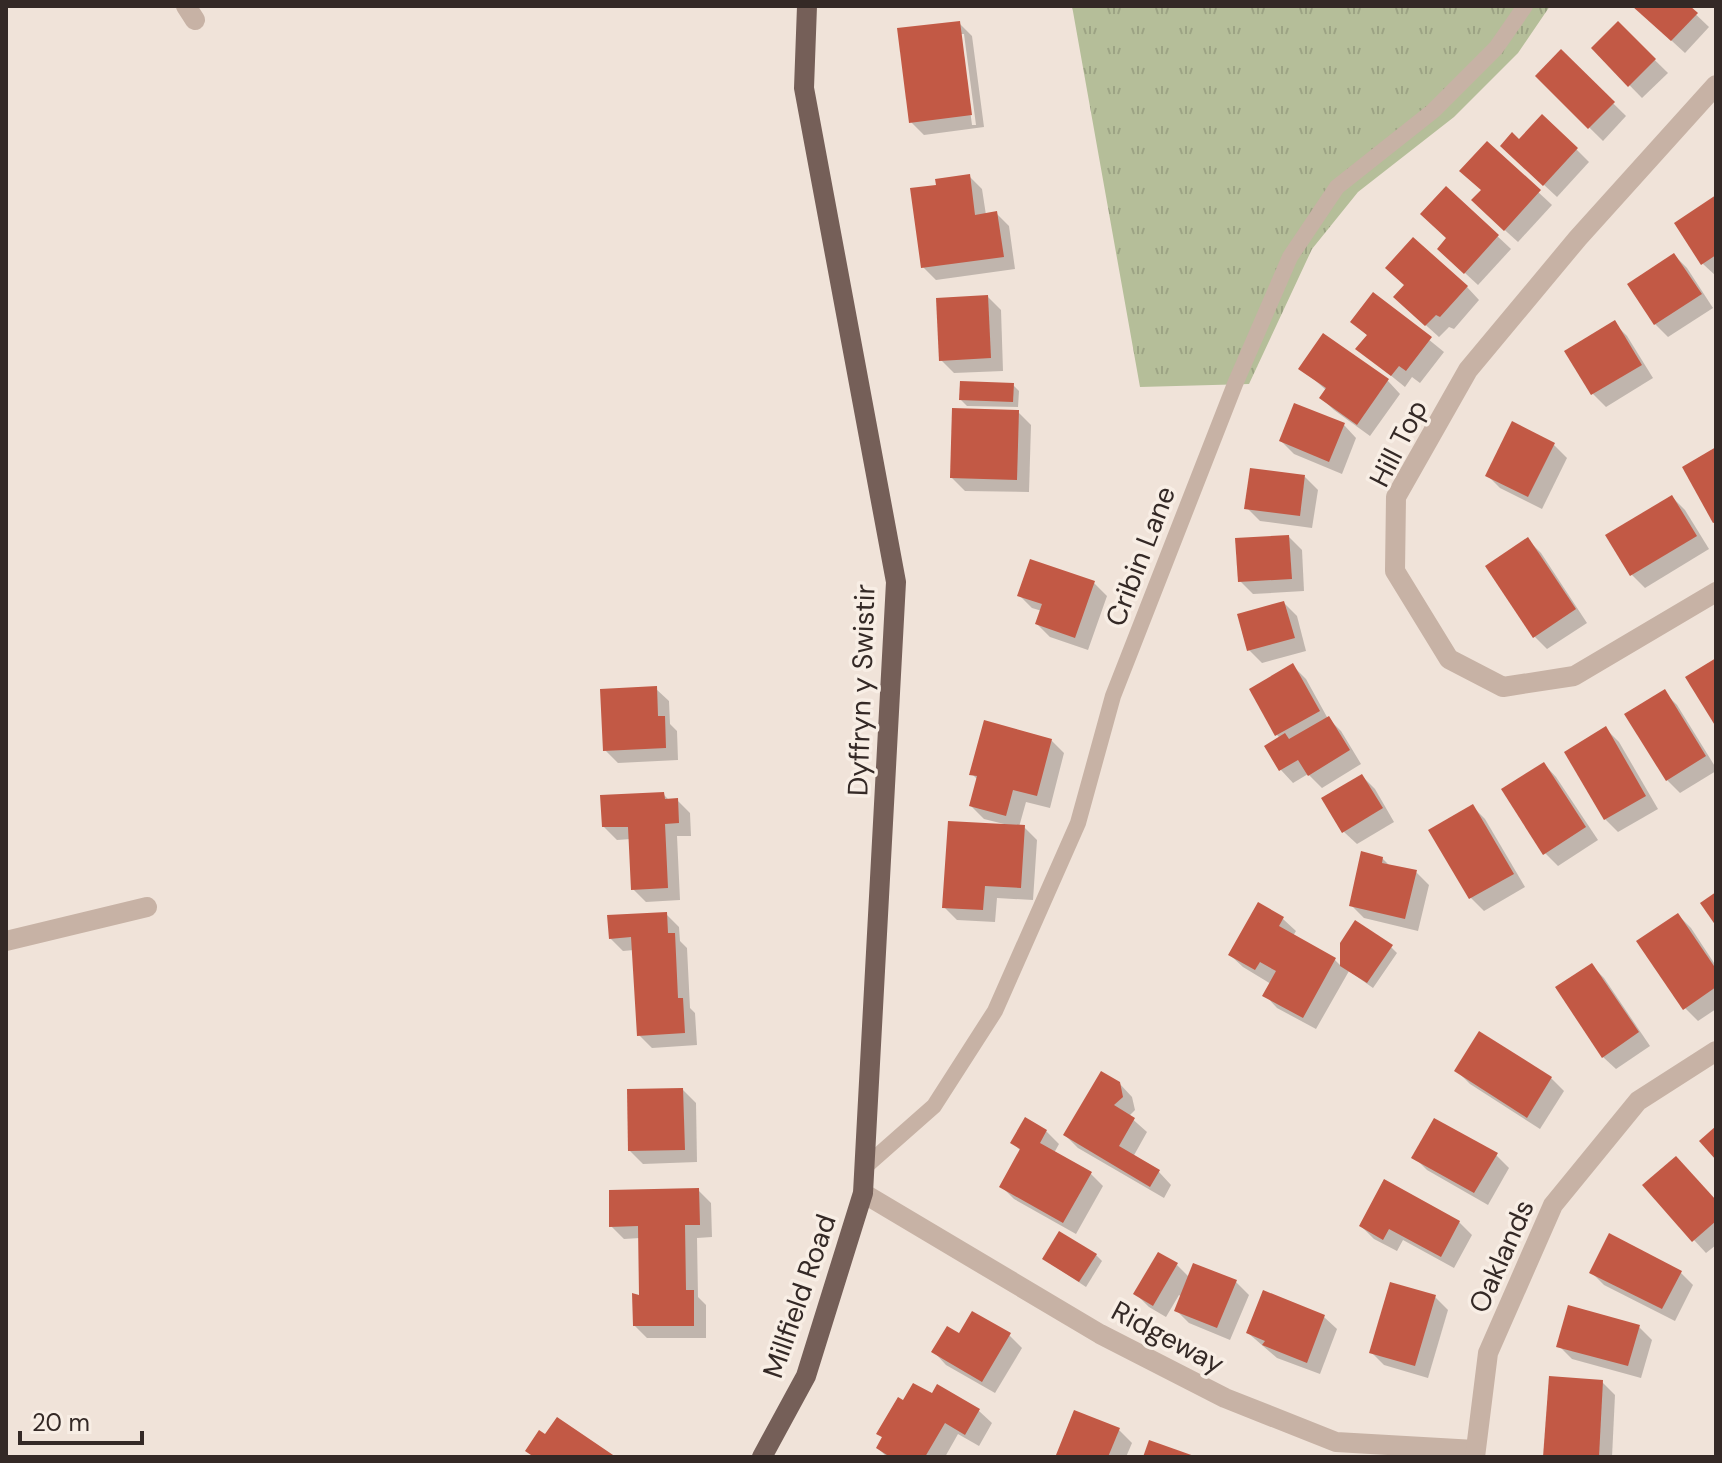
<svg xmlns="http://www.w3.org/2000/svg" width="1722" height="1463" font-family="'DM Sans',sans-serif">
<defs>
<pattern id="grass-tufts" width="24" height="20" patternUnits="userSpaceOnUse" patternTransform="scale(2)"><rect width="24" height="20" fill="#b5be99"/><path d="M3 7l-1-3M5 7V3M7 7l1-3M15 17l-1-3M17 17v-4M19 17l1-3" fill="none" stroke="#9ca384"/></pattern>
</defs>
<rect width="100%" height="100%" fill="#f0e3d9"/>
<polygon fill="url(#grass-tufts)" points="1072,6 1550,6 1518,53 1454,117 1358,192 1312,249 1249,384 1140,387"/>
<g fill="#0003" fill-rule="evenodd">
<polygon points="1634,6 1687,6 1709,27 1685,53"/>
<path d="M959,23L972,36L984,127L924,135L911,122ZM960,34H964L976,125H972Z"/>
<polygon points="1618,24 1668,73 1642,98 1593,48"/>
<polygon points="1561,52 1626,116 1603,141 1537,76"/>
<polygon points="1520,142 1576,149 1589,162 1557,197 1515,158"/>
<polygon points="1487,144 1552,205 1518,242 1486,213 1483,191"/>
<polygon points="969,176 982,189 986,215 996,213 1009,226 1015,269 936,280 923,267 938,187"/>
<polygon points="1446,188 1511,249 1478,285 1452,261"/>
<polygon points="1716,197 1716,276 1703,264"/>
<polygon points="1674,255 1687,268 1713,308 1668,337 1655,324"/>
<polygon points="1467,287 1479,300 1454,329 1449,327 1439,337 1408,309"/>
<polygon points="1374,295 1444,352 1420,383 1412,377 1405,387 1358,349 1368,336 1353,322"/>
<polygon points="988,297 1001,310 1003,371 954,373 941,360"/>
<polygon points="1614,323 1627,336 1653,378 1606,407 1593,394"/>
<polygon points="1301,368 1388,381 1400,394 1370,436 1334,410 1321,398 1326,390"/>
<polygon points="1013,385 1019,391 1018,407 967,406 961,400"/>
<polygon points="1018,412 1031,425 1029,492 965,491 952,478"/>
<polygon points="1344,425 1356,438 1342,474 1294,454 1281,441"/>
<polygon points="1554,445 1567,458 1542,509 1500,488 1487,475"/>
<polygon points="1305,477 1318,490 1312,528 1260,521 1247,508"/>
<polygon points="1672,497 1685,510 1709,549 1645,588 1632,575"/>
<polygon points="1289,537 1302,550 1304,591 1253,594 1240,581"/>
<polygon points="1528,540 1541,553 1587,623 1547,649 1534,636"/>
<polygon points="1094,583 1107,596 1088,650 1050,637 1037,624 1042,611 1032,608 1019,595"/>
<polygon points="1284,603 1297,616 1306,651 1262,663 1249,650"/>
<polygon points="1293,666 1306,679 1327,717 1341,731 1361,764 1322,788 1308,774 1293,783 1281,770 1280,738 1277,735"/>
<polygon points="656,689 669,701 670,724 677,731 678,760 618,763 605,750"/>
<polygon points="1664,692 1677,705 1716,768 1716,771 1680,793 1667,780"/>
<polygon points="1606,729 1619,742 1658,809 1618,832 1605,819"/>
<polygon points="1051,740 1064,753 1050,808 1026,802 1019,827 1024,827 1037,840 1033,900 997,898 995,922 957,920 944,907 1004,824 984,819 971,806 978,780 972,774"/>
<polygon points="1544,764 1556,777 1598,840 1558,866 1545,853"/>
<polygon points="1362,776 1375,789 1394,822 1357,844 1344,832"/>
<polygon points="663,794 670,801 677,800 690,813 691,836 677,836 680,900 646,902 633,889 631,839 617,840 604,827"/>
<polygon points="1472,806 1485,819 1525,887 1484,911 1471,898 1431,831"/>
<polygon points="1382,858 1391,867 1416,872 1429,885 1418,931 1364,918 1351,905"/>
<polygon points="666,914 679,927 680,941 687,948 690,1008 695,1013 697,1045 652,1048 639,1035 634,950 623,951 610,938"/>
<polygon points="1678,915 1691,928 1716,966 1716,1009 1698,1021 1685,1008"/>
<polygon points="1283,919 1296,931 1293,936 1335,960 1342,967 1391,947 1397,953 1373,988 1349,971 1316,1029 1277,1008 1265,995 1271,984 1243,967 1230,955"/>
<polygon points="1592,966 1604,978 1650,1046 1616,1069 1603,1057"/>
<polygon points="1457,1071 1551,1078 1564,1091 1540,1129 1470,1084"/>
<polygon points="1119,1083 1132,1097 1135,1110 1129,1116 1147,1132 1133,1157 1159,1172 1171,1185 1164,1198 1078,1148 1065,1135"/>
<polygon points="683,1090 696,1103 697,1162 643,1164 630,1151"/>
<polygon points="1046,1131 1059,1144 1054,1153 1090,1173 1103,1186 1076,1234 1014,1199 1001,1186 1021,1151 1012,1143"/>
<polygon points="1496,1155 1509,1168 1488,1205 1427,1170 1414,1157"/>
<polygon points="698,1190 711,1203 712,1237 697,1238 698,1297 706,1305 706,1338 647,1338 634,1325 641,1298 640,1238 624,1239 611,1226"/>
<polygon points="1716,1202 1716,1245 1706,1253 1694,1240"/>
<polygon points="1459,1222 1472,1235 1454,1268 1403,1240 1397,1251 1374,1239 1361,1226"/>
<polygon points="1096,1255 1102,1261 1086,1287 1044,1259"/>
<polygon points="1177,1265 1189,1277 1236,1282 1249,1295 1230,1340 1189,1323 1176,1310 1182,1297 1179,1295 1166,1317 1149,1307 1136,1294"/>
<polygon points="1591,1272 1680,1272 1693,1285 1675,1321 1604,1285"/>
<polygon points="1435,1297 1448,1310 1428,1378 1384,1365 1371,1352"/>
<polygon points="1324,1317 1337,1329 1320,1374 1277,1358 1248,1333"/>
<polygon points="1639,1327 1652,1340 1641,1378 1572,1359 1559,1346"/>
<polygon points="1009,1335 1022,1348 995,1393 946,1365 934,1352 960,1336"/>
<polygon points="1602,1382 1615,1395 1612,1457 1545,1457"/>
<polygon points="932,1396 979,1411 992,1423 979,1446 958,1434 945,1457 887,1457 878,1448 884,1439 878,1434 904,1403"/>
<polygon points="1119,1430 1132,1443 1126,1457 1060,1457 1058,1455"/>
</g>
<g fill="#c25945">
<polygon points="1632,6 1690,6 1698,13 1671,41"/>
<polygon points="960,21 972,115 909,123 897,28"/>
<polygon points="1618,21 1656,59 1628,87 1591,48"/>
<polygon points="1561,49 1615,102 1588,129 1535,76"/>
<polygon points="1542,114 1578,148 1543,186 1500,146 1512,132 1519,139"/>
<polygon points="1487,141 1541,190 1504,231 1471,200 1481,190 1459,171"/>
<polygon points="970,174 975,215 997,211 1004,257 921,268 910,188 936,185 935,179"/>
<polygon points="1446,186 1499,235 1464,274 1437,249 1446,238 1420,214"/>
<polygon points="1716,195 1716,255 1701,265 1674,223"/>
<polygon points="1413,237 1468,286 1440,317 1436,315 1425,326 1393,297 1404,285 1385,268"/>
<polygon points="1674,253 1702,294 1654,325 1627,284"/>
<polygon points="1373,292 1432,337 1406,371 1399,366 1391,376 1355,349 1367,335 1350,322"/>
<polygon points="988,295 991,358 939,361 936,298"/>
<polygon points="1615,320 1642,365 1591,395 1564,351"/>
<polygon points="1323,333 1389,379 1357,425 1319,398 1326,388 1298,369"/>
<polygon points="960,381 1014,383 1013,402 959,400"/>
<polygon points="1294,403 1345,423 1329,462 1279,441"/>
<polygon points="952,408 1019,410 1017,480 950,478"/>
<polygon points="1512,421 1555,443 1528,497 1485,476"/>
<polygon points="1716,447 1716,522 1713,523 1682,467"/>
<polygon points="1250,468 1305,475 1300,516 1244,509"/>
<polygon points="1672,495 1697,536 1630,576 1605,535"/>
<polygon points="1289,535 1292,579 1238,582 1235,538"/>
<polygon points="1528,537 1576,609 1533,638 1485,566"/>
<polygon points="1030,559 1095,581 1075,638 1035,624 1042,604 1017,596"/>
<polygon points="1284,601 1295,638 1247,651 1237,614"/>
<polygon points="1716,658 1716,727 1685,677"/>
<polygon points="1293,663 1320,711 1275,736 1249,689"/>
<polygon points="657,686 658,716 665,716 666,748 603,751 600,689"/>
<polygon points="1665,689 1706,756 1666,781 1624,714"/>
<polygon points="1329,716 1350,750 1308,776 1298,760 1279,771 1264,746 1285,733 1289,739"/>
<polygon points="984,720 1052,739 1037,796 1013,790 1006,816 969,806 977,776 969,775"/>
<polygon points="1606,726 1646,796 1604,820 1564,752"/>
<polygon points="1544,762 1586,827 1543,855 1501,789"/>
<polygon points="1362,774 1383,808 1342,833 1321,798"/>
<polygon points="664,792 665,799 678,798 679,823 665,824 668,888 631,890 628,827 602,827 600,795"/>
<polygon points="1473,804 1514,874 1469,899 1428,830"/>
<polygon points="948,821 1025,825 1021,888 985,886 983,910 942,908"/>
<polygon points="1361,851 1383,857 1382,863 1417,870 1405,919 1349,906"/>
<polygon points="1716,892 1716,926 1700,903"/>
<polygon points="1258,902 1284,917 1279,926 1336,958 1303,1018 1262,996 1276,971 1260,962 1255,970 1228,955"/>
<polygon points="667,912 668,933 675,933 678,998 683,998 685,1033 637,1036 631,937 609,939 607,915"/>
<polygon points="1678,913 1716,969 1716,987 1683,1010 1636,941"/>
<polygon points="1355,920 1393,945 1367,983 1340,966 1340,943"/>
<polygon points="1592,963 1639,1032 1602,1058 1555,987"/>
<polygon points="1479,1031 1552,1077 1527,1118 1454,1071"/>
<polygon points="1101,1071 1120,1082 1123,1097 1114,1105 1135,1118 1119,1146 1160,1170 1150,1187 1063,1135"/>
<polygon points="683,1088 685,1150 628,1151 627,1089"/>
<polygon points="1025,1117 1047,1130 1040,1143 1092,1172 1063,1223 999,1187 1020,1149 1010,1143"/>
<polygon points="1434,1118 1498,1153 1474,1193 1411,1158"/>
<polygon points="1716,1126 1716,1160 1699,1141"/>
<polygon points="1676,1156 1716,1200 1716,1221 1692,1242 1642,1185"/>
<polygon points="1384,1179 1460,1221 1441,1257 1389,1229 1383,1240 1359,1226"/>
<polygon points="699,1188 700,1225 685,1225 686,1290 694,1290 694,1326 633,1326 632,1293 639,1295 638,1226 609,1227 609,1190"/>
<polygon points="1059,1231 1097,1254 1079,1282 1042,1259"/>
<polygon points="1609,1233 1682,1271 1662,1309 1589,1273"/>
<polygon points="1158,1252 1178,1263 1153,1306 1133,1294"/>
<polygon points="1193,1263 1237,1280 1217,1328 1174,1311"/>
<polygon points="1390,1282 1436,1295 1415,1366 1369,1353"/>
<polygon points="1263,1290 1325,1315 1307,1363 1262,1345 1265,1341 1246,1333"/>
<polygon points="1568,1305 1640,1325 1628,1366 1556,1347"/>
<polygon points="972,1311 1011,1333 982,1382 931,1352 947,1326 959,1333"/>
<polygon points="1549,1376 1603,1380 1599,1457 1543,1457"/>
<polygon points="913,1383 932,1393 937,1384 980,1409 965,1435 945,1423 925,1457 886,1457 887,1455 876,1448 882,1437 876,1434 898,1397 903,1400"/>
<polygon points="1074,1410 1120,1428 1108,1457 1056,1455"/>
<polygon points="557,1417 616,1457 534,1457 525,1451 539,1430 545,1434"/>
<polygon points="1149,1440 1197,1457 1143,1457"/>
</g>
<g fill="none" stroke-linecap="round" stroke-linejoin="round">
<polyline stroke="#c7b2a5" stroke-width="16" points="866,1166 934,1106 995,1011 1078,823 1113,696 1235,384 1290,257 1337,187 1433,111 1496,48 1525,6"/>
<g stroke="#c7b2a5" stroke-width="20">
<polyline points="186,6 195,20"/>
<polyline points="1716,85 1578,238 1468,370 1396,497 1395,571 1449,659 1503,687 1574,676 1716,592"/>
<polyline points="6,941 147,907"/>
<polyline points="863,1193 1100,1334 1225,1398 1336,1442 1475,1450"/>
<polyline points="1475,1457 1488,1353 1553,1205 1638,1101 1716,1051"/>
</g>
<polyline stroke="#755f58" stroke-width="20" points="762,1457 806,1376 863,1193 896,582 804,88 807,6"/>
</g>
<g text-anchor="middle" stroke-width="7" stroke-linejoin="round" paint-order="stroke">
<g font-size="28" fill="#342926" stroke="#f8eee5">
<text transform="translate(1398 443) rotate(-63)" y="10">Hill Top</text>
<text transform="translate(1140 556) rotate(-69)" y="10">Cribin Lane</text>
<text transform="translate(861 690) rotate(-88)" y="10">Dyffryn y Swistir</text>
<text transform="translate(1501 1256) rotate(-66)" y="10">Oaklands</text>
<text transform="translate(799 1296) rotate(-71)" y="10">Millfield Road</text>
<text transform="translate(1168 1337) rotate(28)" y="10">Ridgeway</text>
</g>
</g>
<rect width="1722" height="1463" fill="none" stroke="#342926" stroke-width="16"/>
<path d="M20 1431v12h122v-12" fill="none" stroke="#342926" stroke-width="4"/>
<text x="32" y="1431" font-size="24" fill="#342926" stroke="#f8eee5" stroke-width="6" paint-order="stroke">20 m</text>
</svg>
